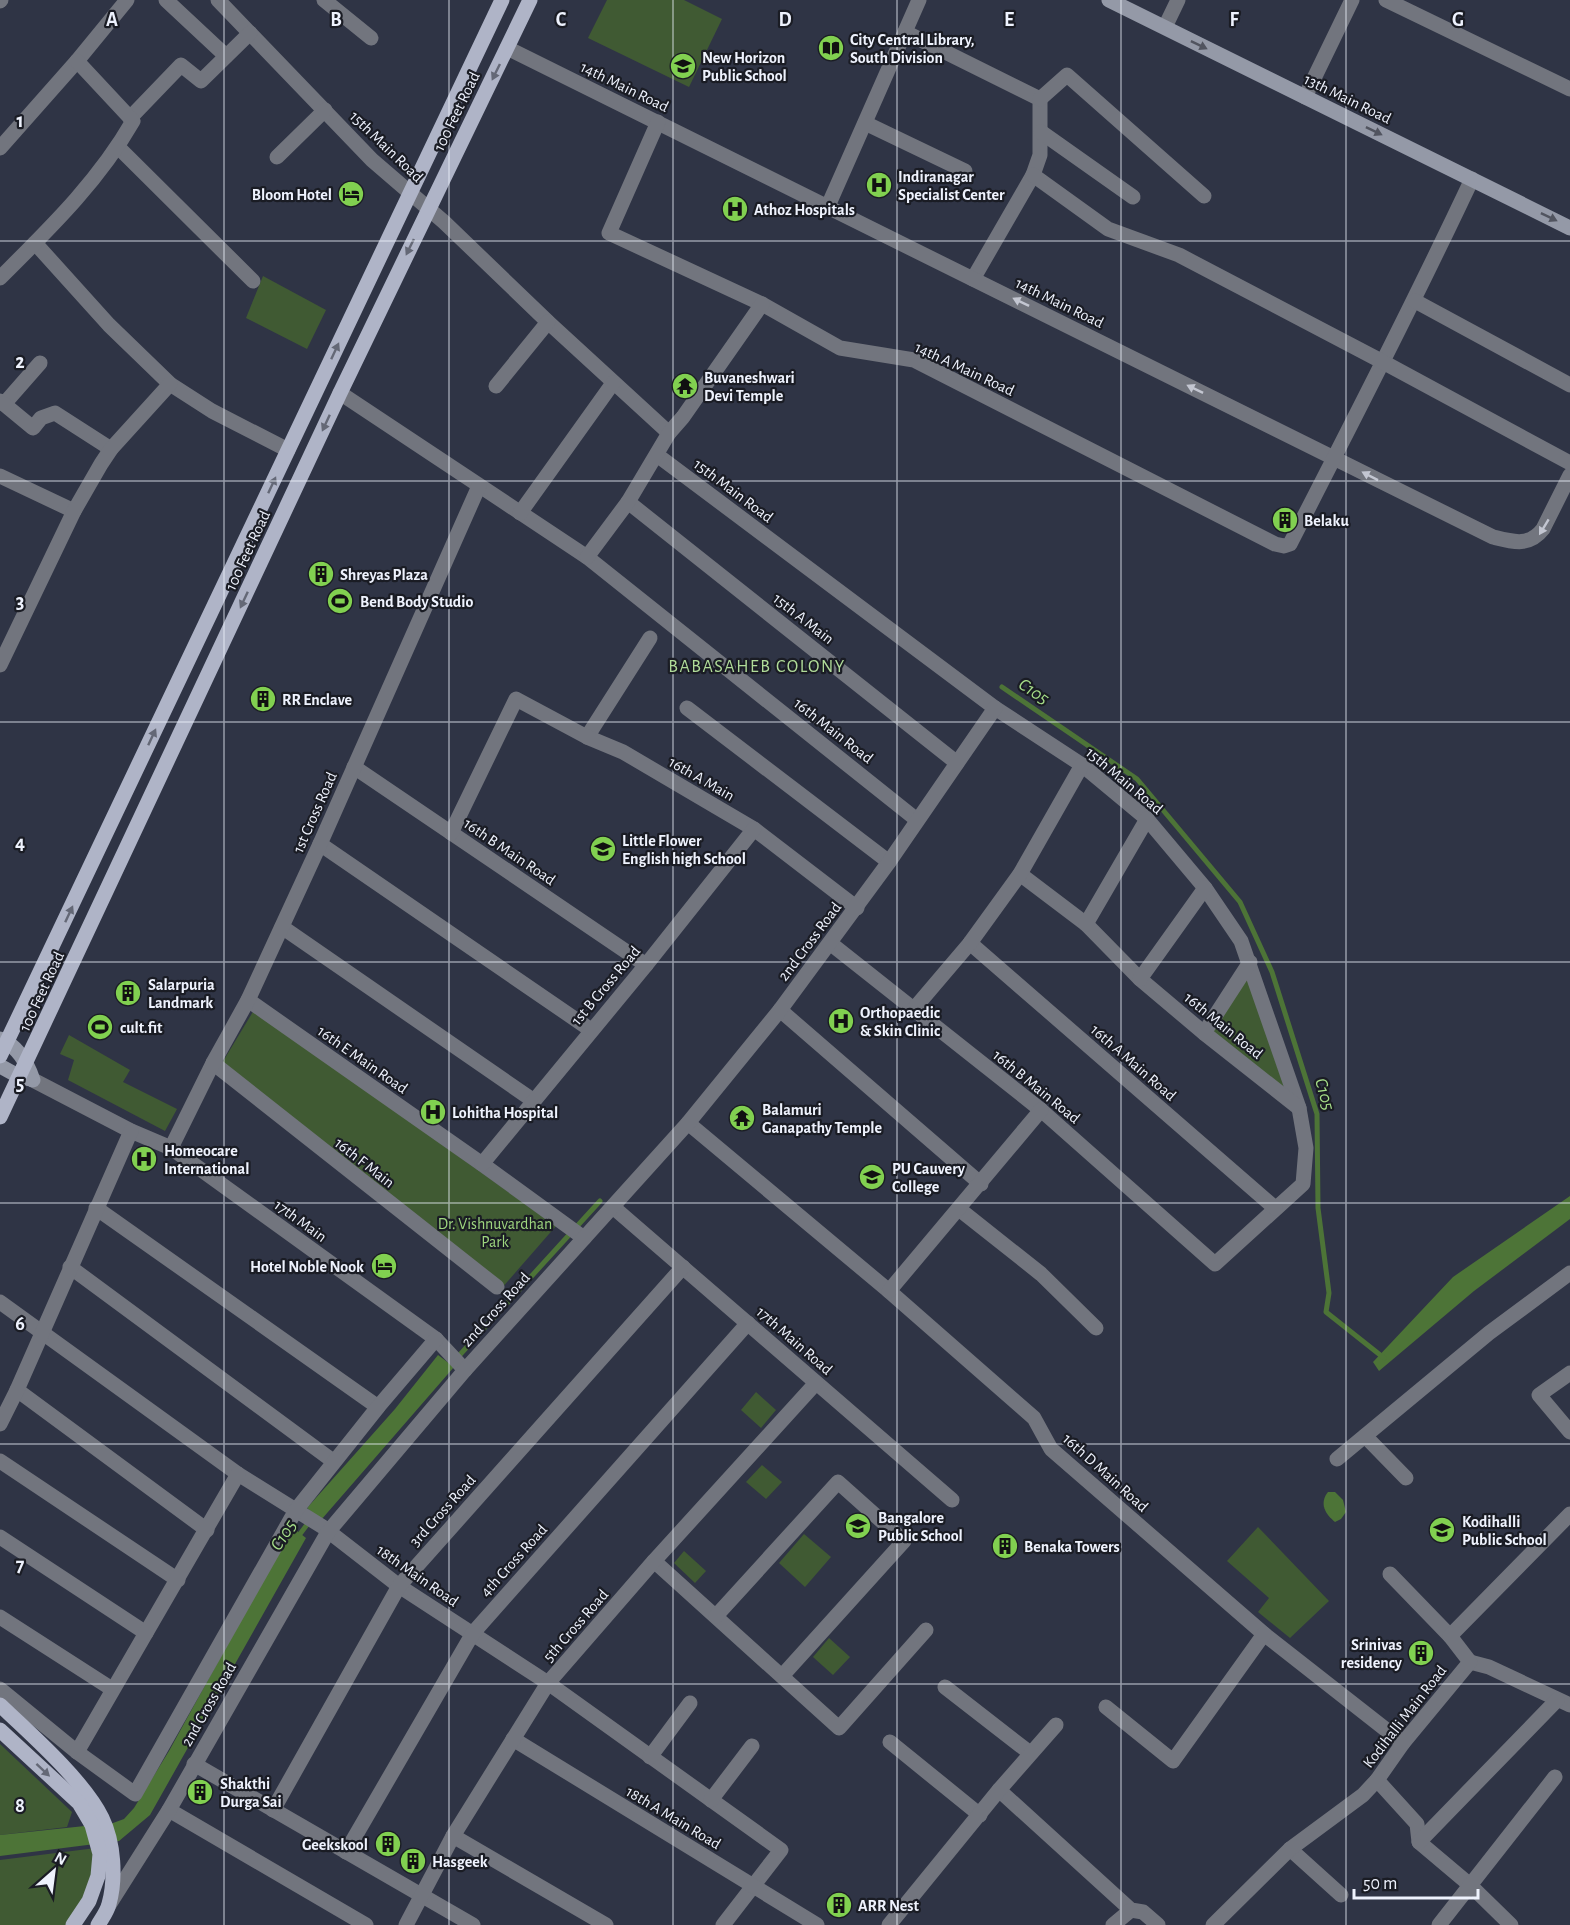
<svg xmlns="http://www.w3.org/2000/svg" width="1570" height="1925" font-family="'Alegreya Sans',sans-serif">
<rect width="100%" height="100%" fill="#2f3445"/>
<g fill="#405a33">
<polygon points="607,0 684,0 722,19 689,87 588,38"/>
<polygon points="263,276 326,310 307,349 246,318"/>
<polygon points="1247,977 1289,1101 1210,1034"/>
<polygon points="254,1010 556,1226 501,1289 222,1063"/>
<polygon points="69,1035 130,1070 123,1082 177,1109 165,1131 68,1080 74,1060 60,1054"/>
<polygon points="756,1392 776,1410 761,1428 741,1410"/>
<polygon points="762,1465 782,1482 766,1499 746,1482"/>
<polygon points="1258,1527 1329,1601 1290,1638 1258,1612 1269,1598 1227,1561"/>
<polygon points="804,1534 831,1557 805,1587 779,1563"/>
<polygon points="684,1551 706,1571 695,1583 674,1563"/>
<polygon points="829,1638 850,1657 833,1675 813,1657"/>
<polygon points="0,1744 72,1812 67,1827 0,1835"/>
<polygon points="96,1848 99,1890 78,1925 0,1925 0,1860"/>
</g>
<g fill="#4d7437">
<polygon points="1570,1196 1570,1219 1474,1291 1379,1371 1373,1362 1453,1277"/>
<polygon points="438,1355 454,1367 321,1520 307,1508 395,1409"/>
<path d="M1328,1492H1335L1343,1500L1346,1512L1341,1519L1335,1522C1325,1514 1319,1503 1328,1492Z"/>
<polygon points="292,1527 306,1538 150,1815 119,1841 0,1856 0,1835 113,1823 124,1819 134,1808 169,1751"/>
</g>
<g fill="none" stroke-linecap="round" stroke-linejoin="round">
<g stroke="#4d7437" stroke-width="5">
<polyline points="1002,687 1137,779 1240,902 1272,972 1317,1114 1318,1208 1329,1293 1326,1312 1384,1358"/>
<polyline points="456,1359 600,1201"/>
<polyline points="297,1538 309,1522"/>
</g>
<g stroke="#72757e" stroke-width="15">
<polyline points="166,0 226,56"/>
<polyline points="218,0 372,160 444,222 548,322 669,433"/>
<polyline points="324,0 371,38"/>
<polyline points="1386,0 1570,89"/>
<polyline points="0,1 1,0"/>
<polyline points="1165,27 1178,0"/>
<polyline points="905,32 1040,99 1040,155 1033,175 973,279"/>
<path d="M507,48L1493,537C1513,542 1529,547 1543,529L1570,475"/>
<polyline points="1305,97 1352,0"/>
<polyline points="1040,99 1067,75 1204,196"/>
<polyline points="130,118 181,65 201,81 250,33"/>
<path d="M658,122L609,233L762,304L840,348L914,360L1275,544L1284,546L1290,544C1352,423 1414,302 1472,179"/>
<polyline points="865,123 965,171"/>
<polyline points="1041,132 1133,197"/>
<polyline points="118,147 253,281"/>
<polyline points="0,148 77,61 127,0"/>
<polyline points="277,157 325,110"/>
<polyline points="1033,175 1108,229 1179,255 1383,362 1570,463"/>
<polyline points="828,206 919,0"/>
<polyline points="35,243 109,325 170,384 212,411 288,450"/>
<path d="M0,278C49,229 98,182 133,121L77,61"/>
<polyline points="1415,301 1570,385"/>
<polyline points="496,386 548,322"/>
<polyline points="340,393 587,557 917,820"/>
<polyline points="0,401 4,404 40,363"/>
<polyline points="4,404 33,428 41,418 55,413 111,449"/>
<polyline points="657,455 995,708 1082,765 1147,819 1205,888 1241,941 1299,1108 1306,1148 1303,1184 1215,1264 1041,1110 830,943"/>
<polyline points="0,476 74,511"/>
<polyline points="628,502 957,763"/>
<polyline points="520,513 613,383"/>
<polyline points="587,557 628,502 669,433 683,417 762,304"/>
<polyline points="0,665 74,511 101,464 111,449 170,384"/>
<polyline points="687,708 889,862"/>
<polyline points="587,737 650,638"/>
<polyline points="354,767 646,965"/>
<polyline points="451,833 516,699 587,737 623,752 754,829 857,908"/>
<polyline points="320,844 591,1030"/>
<polyline points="1020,874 1086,924 1140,979 1204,1033 1299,1108"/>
<polyline points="1086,924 1147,819"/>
<polyline points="282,927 534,1101"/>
<polyline points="970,943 1275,1208"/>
<polyline points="1140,979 1205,888"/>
<polyline points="248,1000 482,1164 584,1238"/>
<polyline points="780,1010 981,1184"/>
<polyline points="913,1010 970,943 1020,874 1082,765"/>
<polyline points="1204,1033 1250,962"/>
<polyline points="213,1063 497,1287"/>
<polyline points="33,1080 131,1131 171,1148 436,1339 465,1370"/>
<polyline points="688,1123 889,1291 1034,1418 1051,1449 1264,1634 1403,1743"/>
<polyline points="171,1148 213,1063 248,1000 320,844 479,486"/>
<polyline points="482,1164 646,965 754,829"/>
<polyline points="613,1207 952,1500"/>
<polyline points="96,1208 378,1407"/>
<polyline points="959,1209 1041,1274 1096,1328"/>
<polyline points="70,1267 333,1461"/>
<polyline points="889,1291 1041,1110"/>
<polyline points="0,1302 238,1474 323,1527 399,1586 548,1683 781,1850 723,1925"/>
<polyline points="1570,1373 1539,1395 1570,1432"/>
<polyline points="17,1390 207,1530"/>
<polyline points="0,1424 17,1390 131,1131"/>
<polyline points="1365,1436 1406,1478"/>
<polyline points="1337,1459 1489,1333 1570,1273"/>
<polyline points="0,1461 178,1580"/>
<polyline points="0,1537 146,1633"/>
<polyline points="654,1561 839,1728 926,1630"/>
<polyline points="1390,1574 1450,1636"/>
<polyline points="716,1616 838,1482 904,1541 782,1676"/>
<polyline points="0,1617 112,1689"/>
<polyline points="1470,1662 1489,1667 1570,1705"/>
<polyline points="945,1687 1030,1753"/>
<polyline points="0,1689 77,1752 135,1794 296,1510 378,1407 436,1339"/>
<polyline points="1106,1707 1173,1761 1264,1634"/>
<polyline points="513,1739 817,1925"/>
<polyline points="890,1742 980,1815"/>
<polyline points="77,1752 238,1474"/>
<polyline points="650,1757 690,1703"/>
<polyline points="194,1764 473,1925"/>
<polyline points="1377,1780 1417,1824 1419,1842 1470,1885 1511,1925"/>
<polyline points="999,1790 1131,1910 1143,1912 1158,1925"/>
<polyline points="711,1800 752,1746"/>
<polyline points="169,1810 366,1925"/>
<polyline points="273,1810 399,1586 683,1267"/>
<polyline points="453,1836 606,1925"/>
<polyline points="1419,1842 1557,1700"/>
<polyline points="1290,1849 1341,1895"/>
<polyline points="346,1852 473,1633 748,1323"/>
<polyline points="109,1905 169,1810 328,1532 465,1370 688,1123 780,1010 889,862 995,708"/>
<polyline points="406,1925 453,1836 548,1683 654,1561 816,1383"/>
<polyline points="889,1925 999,1790 1056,1725"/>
<polyline points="1113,1925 1131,1910"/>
<polyline points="1213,1925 1290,1849 1363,1795 1377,1780 1403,1743 1470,1662 1450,1636 1570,1514"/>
<polyline points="1439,1925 1555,1777"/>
</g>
<g stroke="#9499a7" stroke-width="15">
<polyline points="1109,0 1570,228"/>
<path d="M0,1039C18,1046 27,1062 33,1080"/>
<polyline points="0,1066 20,1077 30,1079"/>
</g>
<g stroke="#afb4c7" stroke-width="15">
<polyline points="0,1056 502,0"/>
<polyline points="0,1117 340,393 530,0"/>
<path d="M0,1705C31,1734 84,1781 102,1818C114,1843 116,1878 109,1904C107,1912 102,1918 98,1925"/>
<polyline points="0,1730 79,1803 92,1825 100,1854 98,1876 89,1901 73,1925"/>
</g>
</g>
<defs><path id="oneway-solid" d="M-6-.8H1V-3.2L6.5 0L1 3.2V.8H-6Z" transform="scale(1.5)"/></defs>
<g fill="#51545f">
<use href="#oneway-solid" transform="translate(1199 45) rotate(26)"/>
<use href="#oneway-solid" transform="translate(1374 131) rotate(26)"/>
<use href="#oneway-solid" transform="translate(1549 217) rotate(26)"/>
</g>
<g fill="#646876">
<use href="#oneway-solid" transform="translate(496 72) rotate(116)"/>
<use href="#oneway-solid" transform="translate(410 247) rotate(116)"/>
<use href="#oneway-solid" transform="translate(335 351) rotate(-65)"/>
<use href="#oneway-solid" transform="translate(326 423) rotate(115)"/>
<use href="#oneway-solid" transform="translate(272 485) rotate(-65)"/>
<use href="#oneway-solid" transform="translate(244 600) rotate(115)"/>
<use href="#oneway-solid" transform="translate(152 737) rotate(-65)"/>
<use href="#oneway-solid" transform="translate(69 914) rotate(-65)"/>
<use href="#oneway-solid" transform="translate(43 1770) rotate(43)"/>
</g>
<g fill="#c3c6d1">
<use href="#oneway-solid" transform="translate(1021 302) rotate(-154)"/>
<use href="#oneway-solid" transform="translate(1195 389) rotate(-154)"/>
<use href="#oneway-solid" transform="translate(1370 476) rotate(-153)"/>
<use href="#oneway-solid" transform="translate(1544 527) rotate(121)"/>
</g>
<path fill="none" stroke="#eef2fd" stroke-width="1.5" stroke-opacity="0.55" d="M224,0V1925M449,0V1925M673,0V1925M897,0V1925M1121,0V1925M1346,0V1925M0,241H1570M0,481H1570M0,722H1570M0,962H1570M0,1203H1570M0,1444H1570M0,1684H1570"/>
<defs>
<g id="library-disc" transform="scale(1.35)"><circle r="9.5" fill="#81d050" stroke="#1a1c24"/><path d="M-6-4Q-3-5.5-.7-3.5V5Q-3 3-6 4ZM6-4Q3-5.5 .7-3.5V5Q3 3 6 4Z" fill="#111"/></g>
<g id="school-disc" transform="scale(1.35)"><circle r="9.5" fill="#81d050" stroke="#1a1c24"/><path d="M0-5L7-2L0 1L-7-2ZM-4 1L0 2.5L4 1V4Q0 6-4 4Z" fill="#111"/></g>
<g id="hospital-disc" transform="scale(1.35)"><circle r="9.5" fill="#81d050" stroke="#1a1c24"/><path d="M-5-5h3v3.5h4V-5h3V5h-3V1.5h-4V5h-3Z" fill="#111"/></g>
<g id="hotel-disc" transform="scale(1.35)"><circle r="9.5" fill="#81d050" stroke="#1a1c24"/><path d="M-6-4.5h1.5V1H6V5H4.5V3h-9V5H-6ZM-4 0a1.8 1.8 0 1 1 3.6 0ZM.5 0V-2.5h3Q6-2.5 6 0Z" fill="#111"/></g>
<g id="temple-disc" transform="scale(1.35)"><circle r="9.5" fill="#81d050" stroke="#1a1c24"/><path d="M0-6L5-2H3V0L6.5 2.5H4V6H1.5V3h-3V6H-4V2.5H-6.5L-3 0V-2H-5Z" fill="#111"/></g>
<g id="building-disc" transform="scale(1.35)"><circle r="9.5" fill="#81d050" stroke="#1a1c24"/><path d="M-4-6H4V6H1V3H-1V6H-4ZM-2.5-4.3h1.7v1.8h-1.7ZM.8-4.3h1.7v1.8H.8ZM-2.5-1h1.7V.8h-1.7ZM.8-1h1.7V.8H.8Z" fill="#111"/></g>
<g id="stadium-disc" transform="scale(1.35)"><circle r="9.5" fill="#81d050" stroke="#1a1c24"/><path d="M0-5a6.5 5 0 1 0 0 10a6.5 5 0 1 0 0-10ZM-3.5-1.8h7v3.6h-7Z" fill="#111"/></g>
<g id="university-disc" transform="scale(1.35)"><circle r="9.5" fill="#81d050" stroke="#1a1c24"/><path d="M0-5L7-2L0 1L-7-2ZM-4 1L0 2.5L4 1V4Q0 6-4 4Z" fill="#111"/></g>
</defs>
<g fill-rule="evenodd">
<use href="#library-disc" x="831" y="48"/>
<use href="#school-disc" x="683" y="66"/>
<use href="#hospital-disc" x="879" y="185"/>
<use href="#hotel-disc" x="351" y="194"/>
<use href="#hospital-disc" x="735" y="209"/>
<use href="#temple-disc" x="685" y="386"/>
<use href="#building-disc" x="1285" y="520"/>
<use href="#building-disc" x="321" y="574"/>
<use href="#stadium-disc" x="340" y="601"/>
<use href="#building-disc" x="263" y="699"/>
<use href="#school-disc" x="603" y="849"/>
<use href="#building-disc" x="128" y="993"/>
<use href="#hospital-disc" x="841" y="1021"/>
<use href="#stadium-disc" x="100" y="1027"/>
<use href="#hospital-disc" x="433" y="1112"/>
<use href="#temple-disc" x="742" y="1118"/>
<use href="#hospital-disc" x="144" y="1159"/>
<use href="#university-disc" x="872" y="1177"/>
<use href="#hotel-disc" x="384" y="1266"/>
<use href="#school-disc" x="858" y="1526"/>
<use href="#school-disc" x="1442" y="1530"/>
<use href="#building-disc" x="1005" y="1546"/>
<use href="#building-disc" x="1421" y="1653"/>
<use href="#building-disc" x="200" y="1792"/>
<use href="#building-disc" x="388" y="1844"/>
<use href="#building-disc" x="413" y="1861"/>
<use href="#building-disc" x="839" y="1905"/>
</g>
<g text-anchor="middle" stroke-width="4.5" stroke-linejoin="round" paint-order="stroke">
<g font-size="16" font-weight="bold" fill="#eef2fd" stroke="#1a1c24" text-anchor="start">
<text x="850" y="45">City Central Library,<tspan x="850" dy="18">South Division</tspan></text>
<text x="702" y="63">New Horizon<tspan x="702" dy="18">Public School</tspan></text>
<text x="898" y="182">Indiranagar<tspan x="898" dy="18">Specialist Center</tspan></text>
<text x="332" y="200" text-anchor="end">Bloom Hotel</text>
<text x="754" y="215">Athoz Hospitals</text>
<text x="704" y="383">Buvaneshwari<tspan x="704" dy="18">Devi Temple</tspan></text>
<text x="1304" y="526">Belaku</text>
<text x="340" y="580">Shreyas Plaza</text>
<text x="360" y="607">Bend Body Studio</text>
<text x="282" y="705">RR Enclave</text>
<text x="622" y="846">Little Flower<tspan x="622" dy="18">English high School</tspan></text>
<text x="148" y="990">Salarpuria<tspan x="148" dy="18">Landmark</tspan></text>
<text x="860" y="1018">Orthopaedic<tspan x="860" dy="18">&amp; Skin Clinic</tspan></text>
<text x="120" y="1033">cult.fit</text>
<text x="762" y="1115">Balamuri<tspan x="762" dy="18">Ganapathy Temple</tspan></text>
<text x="452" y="1118">Lohitha Hospital</text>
<text x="164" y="1156">Homeocare<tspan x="164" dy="18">International</tspan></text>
<text x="892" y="1174">PU Cauvery<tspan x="892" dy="18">College</tspan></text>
<text x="364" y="1272" text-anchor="end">Hotel Noble Nook</text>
<text x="878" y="1523">Bangalore<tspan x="878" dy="18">Public School</tspan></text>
<text x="1462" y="1527">Kodihalli<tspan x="1462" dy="18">Public School</tspan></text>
<text x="1024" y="1552">Benaka Towers</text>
<text x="1402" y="1650" text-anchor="end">Srinivas<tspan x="1402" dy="18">residency</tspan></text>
<text x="220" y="1789">Shakthi<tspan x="220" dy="18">Durga Sai</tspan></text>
<text x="368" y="1850" text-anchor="end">Geekskool</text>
<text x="432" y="1867">Hasgeek</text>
<text x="858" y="1911">ARR Nest</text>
</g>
<g font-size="16" fill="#eef2fd" stroke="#1a1c24">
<text transform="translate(625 86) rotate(26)" y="6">14th Main Road</text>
<text transform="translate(1348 98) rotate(26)" y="6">13th Main Road</text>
<text transform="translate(456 111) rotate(-64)" y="6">100 Feet Road</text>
<text transform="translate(387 146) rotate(44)" y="6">15th Main Road</text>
<text transform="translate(1060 302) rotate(26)" y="6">14th Main Road</text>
<text transform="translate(965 368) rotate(25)" y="6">14th A Main Road</text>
<text transform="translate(734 490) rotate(37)" y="6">15th Main Road</text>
<text transform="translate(247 550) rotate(-65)" y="6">100 Feet Road</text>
<text transform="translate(804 618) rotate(38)" y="6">15th A Main</text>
<text transform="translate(834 730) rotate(38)" y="6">16th Main Road</text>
<text transform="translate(702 778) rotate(30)" y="6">16th A Main</text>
<text transform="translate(1125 780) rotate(40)" y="6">15th Main Road</text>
<text transform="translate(314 812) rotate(-66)" y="6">1st Cross Road</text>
<text transform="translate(510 851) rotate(34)" y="6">16th B Main Road</text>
<text transform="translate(809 941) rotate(-53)" y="6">2nd Cross Road</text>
<text transform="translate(605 985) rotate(-50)" y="6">1st B Cross Road</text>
<text transform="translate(41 991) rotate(-65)" y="6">100 Feet Road</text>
<text transform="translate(1224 1025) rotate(39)" y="6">16th Main Road</text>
<text transform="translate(363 1059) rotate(35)" y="6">16th E Main Road</text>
<text transform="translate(1134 1062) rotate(41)" y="6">16th A Main Road</text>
<text transform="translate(1037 1086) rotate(39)" y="6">16th B Main Road</text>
<text transform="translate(365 1162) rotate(38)" y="6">16th F Main</text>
<text transform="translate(301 1220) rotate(36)" y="6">17th Main</text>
<text transform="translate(495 1309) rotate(-48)" y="6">2nd Cross Road</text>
<text transform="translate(795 1340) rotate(41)" y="6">17th Main Road</text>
<text transform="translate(1106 1472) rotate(42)" y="6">16th D Main Road</text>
<text transform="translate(442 1510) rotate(-48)" y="6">3rd Cross Road</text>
<text transform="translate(513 1560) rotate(-48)" y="6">4th Cross Road</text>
<text transform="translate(418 1575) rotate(35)" y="6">18th Main Road</text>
<text transform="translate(575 1625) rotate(-49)" y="6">5th Cross Road</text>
<text transform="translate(208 1704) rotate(-60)" y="6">2nd Cross Road</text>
<text transform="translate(1404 1716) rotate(-52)" y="6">Kodihalli Main Road</text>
<text transform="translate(674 1817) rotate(31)" y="6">18th A Main Road</text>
</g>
<g font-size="16" fill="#9ed67f" stroke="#1a1c24">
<text x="495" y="1229">Dr. Vishnuvardhan<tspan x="495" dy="18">Park</tspan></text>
</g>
<g font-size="18" letter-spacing="1.5" fill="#b0dc99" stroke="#1a1c24">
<text x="757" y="672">BABASAHEB COLONY</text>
</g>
<g font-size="18" font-style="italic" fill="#a8e18a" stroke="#1a1c24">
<text transform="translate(1034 691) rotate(34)" y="6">C105</text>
<text transform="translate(1325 1094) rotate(75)" y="6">C105</text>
<text transform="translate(283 1535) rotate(-57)" y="6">C105</text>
</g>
</g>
<g font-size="20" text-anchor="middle" font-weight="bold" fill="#eef2fd" stroke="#1a1c24" stroke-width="4.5" stroke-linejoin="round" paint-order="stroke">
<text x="112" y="26">A</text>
<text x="336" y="26">B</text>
<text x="561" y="26">C</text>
<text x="785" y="26">D</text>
<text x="1009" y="26">E</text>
<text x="1234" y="26">F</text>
<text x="1458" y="26">G</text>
<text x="20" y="127">1</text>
<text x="20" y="368">2</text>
<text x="20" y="608">3</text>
<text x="20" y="849">4</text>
<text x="20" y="1090">5</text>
<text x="20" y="1330">6</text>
<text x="20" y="1571">7</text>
<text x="20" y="1812">8</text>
</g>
<g transform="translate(54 1871) rotate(28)" stroke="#1a1c24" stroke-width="4.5" paint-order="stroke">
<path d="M0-4.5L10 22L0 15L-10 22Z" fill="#eef2fd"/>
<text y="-9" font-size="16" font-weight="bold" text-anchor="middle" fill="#eef2fd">N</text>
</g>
<path d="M1354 1889v9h124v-9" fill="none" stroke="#eef2fd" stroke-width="3"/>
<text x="1363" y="1889" font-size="18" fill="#eef2fd" stroke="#1a1c24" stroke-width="4.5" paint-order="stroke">50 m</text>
</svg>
